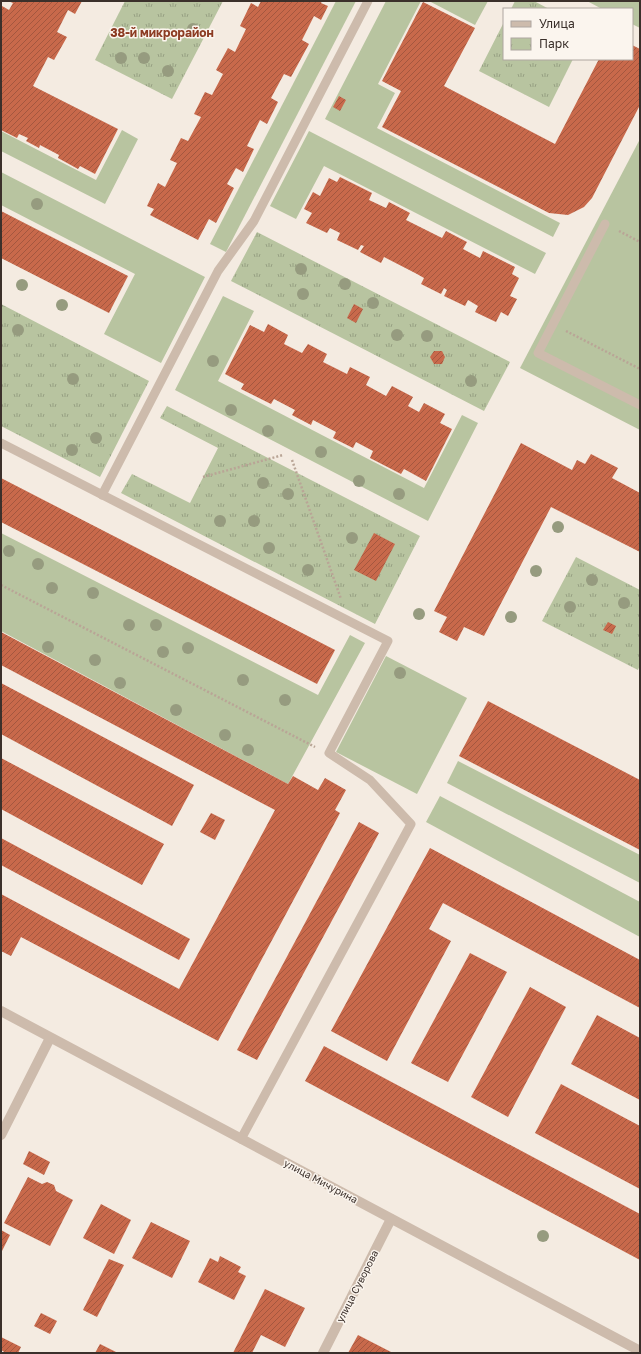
<svg xmlns="http://www.w3.org/2000/svg" width="641" height="1354" font-family="'Golos Text',sans-serif">
<defs>
<pattern id="park-tufts" width="24" height="20" patternUnits="userSpaceOnUse"><rect width="24" height="20" fill="#b8c4a0"/><path d="M3 7l-1-3M5 7V3M7 7l1-3M15 17l-1-3M17 17v-4M19 17l1-3" fill="none" stroke="#97a083"/></pattern>
<pattern id="building-hatch" width="6" height="6" patternUnits="userSpaceOnUse"><rect width="6" height="6" fill="#c8694b"/><path d="M-1 1l2-2M0 6l6-6M5 7l2-2" fill="none" stroke="#a4573f"/></pattern>
</defs>
<rect width="100%" height="100%" fill="#f4ebe1"/>
<g fill="#b8c4a0">
<polygon points="336,1 356,1 226,252 210,244"/>
<polygon points="386,1 421,1 378,84 395,93 377,128 560,223 553,237 325,119"/>
<polygon points="429,1 488,1 475,25"/>
<polygon points="587,1 640,1 640,28 632,24 632,9 602,9"/>
<polygon points="122,130 138,139 105,204 1,151 1,131 96,180"/>
<polygon points="309,131 546,253 535,274 324,166 296,219 270,206"/>
<polygon points="640,139 640,430 520,368"/>
<polygon points="1,172 205,277 161,363 104,334 135,274 1,205"/>
<polygon points="223,296 254,311 218,381 424,488 462,415 478,423 428,521 175,390"/>
<polygon points="1,533 318,695 350,635 365,643 288,784 1,631"/>
<polygon points="386,656 467,698 417,794 336,752"/>
<polygon points="458,761 640,855 640,883 447,783"/>
<polygon points="440,796 640,902 640,937 426,822"/>
</g>
<g fill="url(#park-tufts)">
<polygon points="125,1 223,1 172,99 95,60"/>
<polygon points="515,1 534,1 549,9 511,9"/>
<polygon points="504,22 504,59 573,59 549,107 479,71"/>
<polygon points="257,232 510,362 484,411 231,281"/>
<polygon points="1,304 149,381 100,477 1,426"/>
<polygon points="167,406 420,536 375,624 121,493 132,474 190,503 218,448 160,418"/>
<polygon points="576,557 640,590 640,665 638,670 542,621"/>
</g>
<g fill="url(#building-hatch)">
<polygon points="8,1 82,1 75,14 68,10 57,32 67,37 54,60 48,57 33,86 118,129 95,174 80,166 78,169 58,158 59,155 40,145 39,148 26,141 28,138 19,134 17,138 1,130 1,9 2,6 9,10 13,3"/>
<polygon points="261,1 322,1 321,3 328,6 321,20 314,16 302,40 309,44 291,77 284,74 271,98 278,102 267,124 260,120 247,146 254,149 243,172 236,168 227,184 234,188 216,223 209,219 198,240 150,215 154,209 147,206 158,183 165,187 177,163 170,160 181,138 188,141 201,117 194,114 205,92 212,95 223,74 216,70 228,48 235,52 246,29 240,26 251,3 258,7"/>
<polygon points="423,2 475,28 444,86 555,144 599,59 632,59 632,45 640,49 640,105 592,198 584,207 568,215 549,213 382,127 401,91 382,81"/>
<polygon points="339,96 346,100 340,111 333,107"/>
<polygon points="340,177 372,193 369,200 386,208 389,202 410,213 406,220 442,238 446,231 467,242 463,249 480,258 483,251 515,267 512,274 519,278 510,296 517,299 508,316 501,312 496,322 475,312 478,306 468,300 465,306 444,296 447,290 444,288 441,294 421,284 424,278 417,274 384,257 381,263 360,252 364,246 361,245 358,250 337,240 340,233 330,228 327,233 306,223 312,213 304,209 313,192 320,196 329,178 337,182"/>
<polygon points="1,211 128,276 109,313 1,258"/>
<polygon points="354,304 363,309 356,323 347,318"/>
<polygon points="268,324 288,335 284,344 302,353 308,344 327,354 323,362 347,374 350,367 370,377 366,385 386,396 392,386 413,397 408,406 419,412 424,403 445,414 440,423 452,429 426,481 404,469 401,474 370,458 373,451 356,442 353,448 333,438 336,432 313,420 311,425 292,415 295,410 274,399 271,404 241,389 244,384 225,374 250,325 264,332"/>
<polygon points="434,351 442,351 445,357 442,364 434,364 430,357"/>
<polygon points="521,443 572,470 577,460 585,464 591,454 618,468 612,478 640,493 640,552 551,507 484,636 464,627 457,641 439,632 447,617 434,611"/>
<polygon points="1,478 335,650 317,684 1,522"/>
<polygon points="374,533 395,544 376,581 354,570"/>
<polygon points="608,622 616,626 612,634 603,630"/>
<polygon points="1,632 288,784 293,776 318,790 325,778 346,790 335,810 340,813 218,1041 21,937 11,956 1,951 1,894 179,989 275,810 1,665"/>
<polygon points="1,683 194,785 172,826 1,734"/>
<polygon points="488,701 640,780 640,850 459,756"/>
<polygon points="1,758 164,844 142,885 1,809"/>
<polygon points="211,813 225,820 215,840 200,832"/>
<polygon points="359,822 379,833 257,1060 237,1050"/>
<polygon points="1,838 190,939 179,960 1,865"/>
<polygon points="430,848 640,960 640,1008 443,903 429,929 451,941 387,1061 331,1031"/>
<polygon points="470,953 507,972 448,1082 411,1063"/>
<polygon points="530,987 566,1007 508,1117 471,1097"/>
<polygon points="597,1015 640,1038 640,1100 571,1064"/>
<polygon points="324,1046 640,1214 640,1260 305,1081"/>
<polygon points="561,1084 640,1126 640,1189 535,1133"/>
<polygon points="29,1151 50,1162 44,1175 23,1164"/>
<polygon points="28,1177 42,1184 47,1182 54,1185 56,1191 73,1200 50,1246 4,1223"/>
<polygon points="101,1204 131,1220 114,1254 83,1238"/>
<polygon points="151,1222 190,1241 172,1278 132,1258"/>
<polygon points="1,1230 10,1235 1,1253"/>
<polygon points="220,1256 241,1267 238,1272 246,1276 234,1300 198,1282 210,1258 218,1262"/>
<polygon points="109,1259 124,1265 97,1317 83,1310"/>
<polygon points="265,1289 305,1308 285,1347 261,1335 252,1353 233,1353"/>
<polygon points="41,1313 57,1321 50,1334 34,1326"/>
<polygon points="358,1335 391,1352 391,1353 348,1353"/>
<polygon points="1,1337 21,1347 18,1353 6,1353 1,1350"/>
<polygon points="100,1344 118,1353 95,1353"/>
</g>
<g fill="none" stroke-linecap="round" stroke-linejoin="round">
<g stroke="#b9a596" stroke-width="2.5" stroke-dasharray="2 2" stroke-linecap="butt">
<polyline points="619,231 640,242"/>
<polyline points="566,331 640,369"/>
<polyline points="292,460 341,599"/>
<polyline points="203,477 283,455"/>
<polyline points="1,585 315,747"/>
</g>
<g stroke="#cdbbac" stroke-width="9">
<polyline points="605,224 538,353 640,405"/>
<polyline points="1,443 388,641 329,753 370,780 411,824 241,1139"/>
<polyline points="102,495 218,271 254,221 368,1"/>
</g>
<g stroke="#cdbbac" stroke-width="10">
<polyline points="1,1135 50,1038"/>
<polyline points="323,1353 391,1219"/>
</g>
<polyline stroke="#cdbbac" stroke-width="10" points="1,1011 640,1351"/>
</g>
<g fill="#969b7f">
<circle cx="193" cy="29" r="6"/>
<circle cx="121" cy="58" r="6"/>
<circle cx="144" cy="58" r="6"/>
<circle cx="168" cy="71" r="6"/>
<circle cx="37" cy="204" r="6"/>
<circle cx="301" cy="269" r="6"/>
<circle cx="345" cy="284" r="6"/>
<circle cx="22" cy="285" r="6"/>
<circle cx="303" cy="294" r="6"/>
<circle cx="373" cy="303" r="6"/>
<circle cx="62" cy="305" r="6"/>
<circle cx="18" cy="330" r="6"/>
<circle cx="397" cy="335" r="6"/>
<circle cx="427" cy="336" r="6"/>
<circle cx="213" cy="361" r="6"/>
<circle cx="73" cy="379" r="6"/>
<circle cx="471" cy="381" r="6"/>
<circle cx="231" cy="410" r="6"/>
<circle cx="268" cy="431" r="6"/>
<circle cx="96" cy="438" r="6"/>
<circle cx="72" cy="450" r="6"/>
<circle cx="321" cy="452" r="6"/>
<circle cx="359" cy="481" r="6"/>
<circle cx="263" cy="483" r="6"/>
<circle cx="288" cy="494" r="6"/>
<circle cx="399" cy="494" r="6"/>
<circle cx="220" cy="521" r="6"/>
<circle cx="254" cy="521" r="6"/>
<circle cx="558" cy="527" r="6"/>
<circle cx="352" cy="538" r="6"/>
<circle cx="269" cy="548" r="6"/>
<circle cx="9" cy="551" r="6"/>
<circle cx="38" cy="564" r="6"/>
<circle cx="308" cy="570" r="6"/>
<circle cx="536" cy="571" r="6"/>
<circle cx="592" cy="580" r="6"/>
<circle cx="52" cy="588" r="6"/>
<circle cx="93" cy="593" r="6"/>
<circle cx="624" cy="603" r="6"/>
<circle cx="570" cy="607" r="6"/>
<circle cx="419" cy="614" r="6"/>
<circle cx="511" cy="617" r="6"/>
<circle cx="129" cy="625" r="6"/>
<circle cx="156" cy="625" r="6"/>
<circle cx="48" cy="647" r="6"/>
<circle cx="188" cy="648" r="6"/>
<circle cx="163" cy="652" r="6"/>
<circle cx="95" cy="660" r="6"/>
<circle cx="400" cy="673" r="6"/>
<circle cx="243" cy="680" r="6"/>
<circle cx="120" cy="683" r="6"/>
<circle cx="285" cy="700" r="6"/>
<circle cx="176" cy="710" r="6"/>
<circle cx="225" cy="735" r="6"/>
<circle cx="248" cy="750" r="6"/>
<circle cx="543" cy="1236" r="6"/>
</g>
<g text-anchor="middle" stroke-width="3" stroke-linejoin="round" paint-order="stroke">
<g font-size="10" fill="#3b302b" stroke="#fbf5ee">
<text transform="translate(321 1181) rotate(28)" y="4">улица Мичурина</text>
<text transform="translate(357 1286) rotate(-63)" y="4">улица Суворова</text>
</g>
<g font-size="12" font-weight="bold" fill="#8c3b22" stroke="#fbf5ee">
<text x="162" y="37">38-й микрорайон</text>
</g>
</g>
<rect width="641" height="1354" fill="none" stroke="#3b302b" stroke-width="4"/>
<rect x="503" y="8" width="130" height="52" fill="#fbf5ee" stroke="#aea6a0"/>
<rect x="511" y="21" width="20" height="6" fill="#cdbbac" stroke="#aea6a0"/>
<text x="539" y="28" font-size="12" fill="#3b302b">Улица</text>
<rect x="511" y="38" width="20" height="12" fill="url(#park-tufts)" stroke="#aea6a0"/>
<text x="539" y="48" font-size="12" fill="#3b302b">Парк</text>
</svg>
